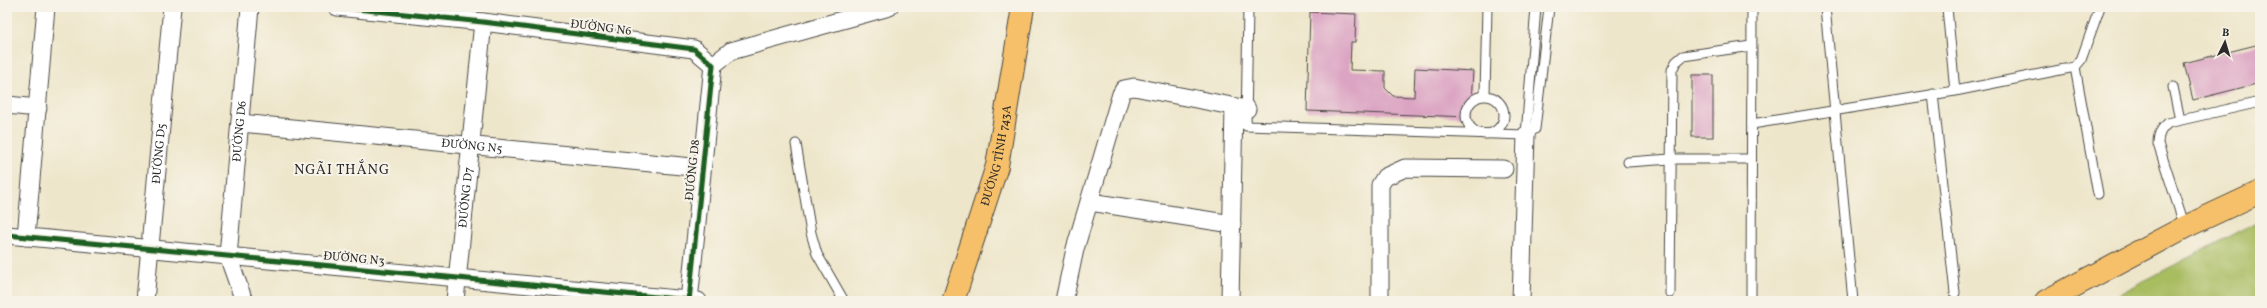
<svg xmlns="http://www.w3.org/2000/svg" width="2267" height="308" font-family="Vollkorn,serif">
<rect width="100%" height="100%" fill="#f7f3e8"/>
<filter id="ink" filterUnits="userSpaceOnUse"><feTurbulence type="fractalNoise" baseFrequency=".025" numOctaves="2"/><feDisplacementMap in="SourceGraphic" scale="8" xChannelSelector="R" yChannelSelector="G"/><feConvolveMatrix kernelMatrix="1 2 1 2 8 2 1 2 1" color-interpolation-filters="sRGB"/></filter>
<filter id="wash" filterUnits="userSpaceOnUse"><feTurbulence type="fractalNoise" baseFrequency=".012" numOctaves="4" result="noise"/><feDisplacementMap in="SourceGraphic" scale="16" xChannelSelector="R" yChannelSelector="G"/><feGaussianBlur stdDeviation="0.9" result="paint"/><feColorMatrix in="noise" values="0 0 0 0 0 0 0 0 0 0 0 0 0 0 0 0 0 1.4 0 .05"/><feComposite in="paint" operator="in"/></filter>
<g filter="url(#wash)">
<rect width="100%" height="100%" fill="#eee6ca"/>
<polygon fill="#a8bc60" stroke="#6a7446" points="2260,220 2260,298 2249,301 2106,301"/>
<g id="blocks">
<g fill="#dca4c3">
<polygon points="1310,12 1356,14 1355,42 1351,42 1350,70 1385,71 1385,88 1393,96 1414,97 1415,68 1473,71 1470,117 1307,111"/>
<polygon points="2260,44 2260,83 2193,100 2184,63"/>
<rect x="1692" y="75" width="21" height="62"/>
</g>
</g>
</g>
<g filter="url(#ink)">
<use href="#blocks" fill-opacity="0" stroke="#484743" stroke-width="1"/>
<g fill="none" stroke-linecap="round" stroke-linejoin="round">
<g stroke="#484743" stroke-width="11">
<g id="lane">
<polyline points="1248,7 1246,126 1526,135 1535,129 1549,7"/>
<polyline points="1825,7 1853,301"/>
<polyline points="1947,8 1955,91"/>
<polyline points="2075,67 2098,194"/>
<polyline points="2173,87 2180,120"/>
<polyline points="1933,94 1955,293"/>
<polyline points="1485,95 1487,7"/>
<circle cx="1485" cy="115" r="19"/>
<polyline points="1752,124 1955,91 2075,67 2081,60 2100,7"/>
<polyline points="1526,135 1536,7"/>
<polyline points="796,144 811,233 817,254 844,301"/>
<polyline points="1628,162 1671,159 1751,159"/>
<path d="M2185,227L2158,144C2158,134 2161,129 2168,123L2260,102"/>
<polyline points="1670,293 1672,70 1676,62 1683,56 1751,46"/>
<polyline points="1751,301 1752,7"/>
</g>
</g>
<g stroke="#484743" stroke-width="19">
<g id="street">
<polyline points="337,7 483,22 694,49 713,65 689,301"/>
<polyline points="713,65 731,51 889,7"/>
<polyline points="7,105 38,108"/>
<path id="s1" d="M241,123L702,168"/>
<polyline points="1090,202 1232,224"/>
<polyline points="7,235 698,301"/>
<polyline points="26,237 46,7"/>
<path id="s2" d="M145,301L172,7"/>
<path id="s3" d="M244,301L228,256L250,7"/>
<path id="s4" d="M455,301L483,22"/>
<polyline points="1064,301 1075,249 1121,94 1124,89 1134,87 1247,109"/>
<polyline points="1230,301 1234,107"/>
<polyline points="1380,301 1380,185 1385,177 1405,168 1504,169"/>
<polyline points="1521,301 1526,135"/>
</g>
</g>
<g stroke="#484743" stroke-width="24">
<g id="primary">
<path id="s5" d="M953,301L997,166L1023,7"/>
</g>
</g>
<g stroke="#484743" stroke-width="24">
<polyline id="highway" points="2046,301 2185,227 2260,192"/>
</g>
<use href="#lane" stroke="#fff" stroke-width="9"/>
<use href="#street" stroke="#fff" stroke-width="17"/>
<use href="#primary" stroke="#f6c06b" stroke-width="22"/>
<use href="#highway" stroke="#f6c06b" stroke-width="22"/>
<g stroke="#f7f3e8" stroke-width="8">
<g id="cycleway">
<polyline points="337,7 483,22 694,49 713,65 689,301"/>
<polyline points="7,235 698,301"/>
</g>
</g>
<use href="#cycleway" stroke="#1b5e20" stroke-width="5"/>
</g>
</g>
<g text-anchor="middle" stroke-width="4" stroke-linejoin="round" paint-order="stroke">
<g font-size="12" fill="#2b2b2b" stroke="#f7f3e8">
<text transform="translate(601 27) rotate(7)" y="4">ĐƯỜNG N6</text>
<text dy="4" stroke="none"><textPath href="#s3" startOffset="173">ĐƯỜNG D6</textPath></text>
<text dy="4" stroke="none"><textPath href="#s1" startOffset="232">ĐƯỜNG N5</textPath></text>
<text dy="4" stroke="none"><textPath href="#s2" startOffset="148">ĐƯỜNG D5</textPath></text>
<text dy="4" stroke="none"><textPath href="#s5" startOffset="152">ĐƯỜNG TỈNH 743A</textPath></text>
<text transform="translate(692 170) rotate(-84)" y="4">ĐƯỜNG D8</text>
<text dy="4" stroke="none"><textPath href="#s4" startOffset="104">ĐƯỜNG D7</textPath></text>
<text transform="translate(354 258) rotate(5)" y="4">ĐƯỜNG N3</text>
</g>
<g font-size="14" letter-spacing="1" fill="#2b2b2b" stroke="#f7f3e8">
<text x="342" y="174">NGÃI THẮNG</text>
</g>
</g>
<rect width="2267" height="308" fill="none" stroke="#f7f3e8" stroke-width="24"/>
<g transform="translate(2225 42) rotate(5)" stroke="#f7f3e8" stroke-width="3" paint-order="stroke">
<path d="M0-3L7 15L0 10L-7 15Z" fill="#2b2b2b"/>
<text y="-6" font-size="11" font-weight="bold" text-anchor="middle" fill="#2b2b2b">B</text>
</g>
</svg>
